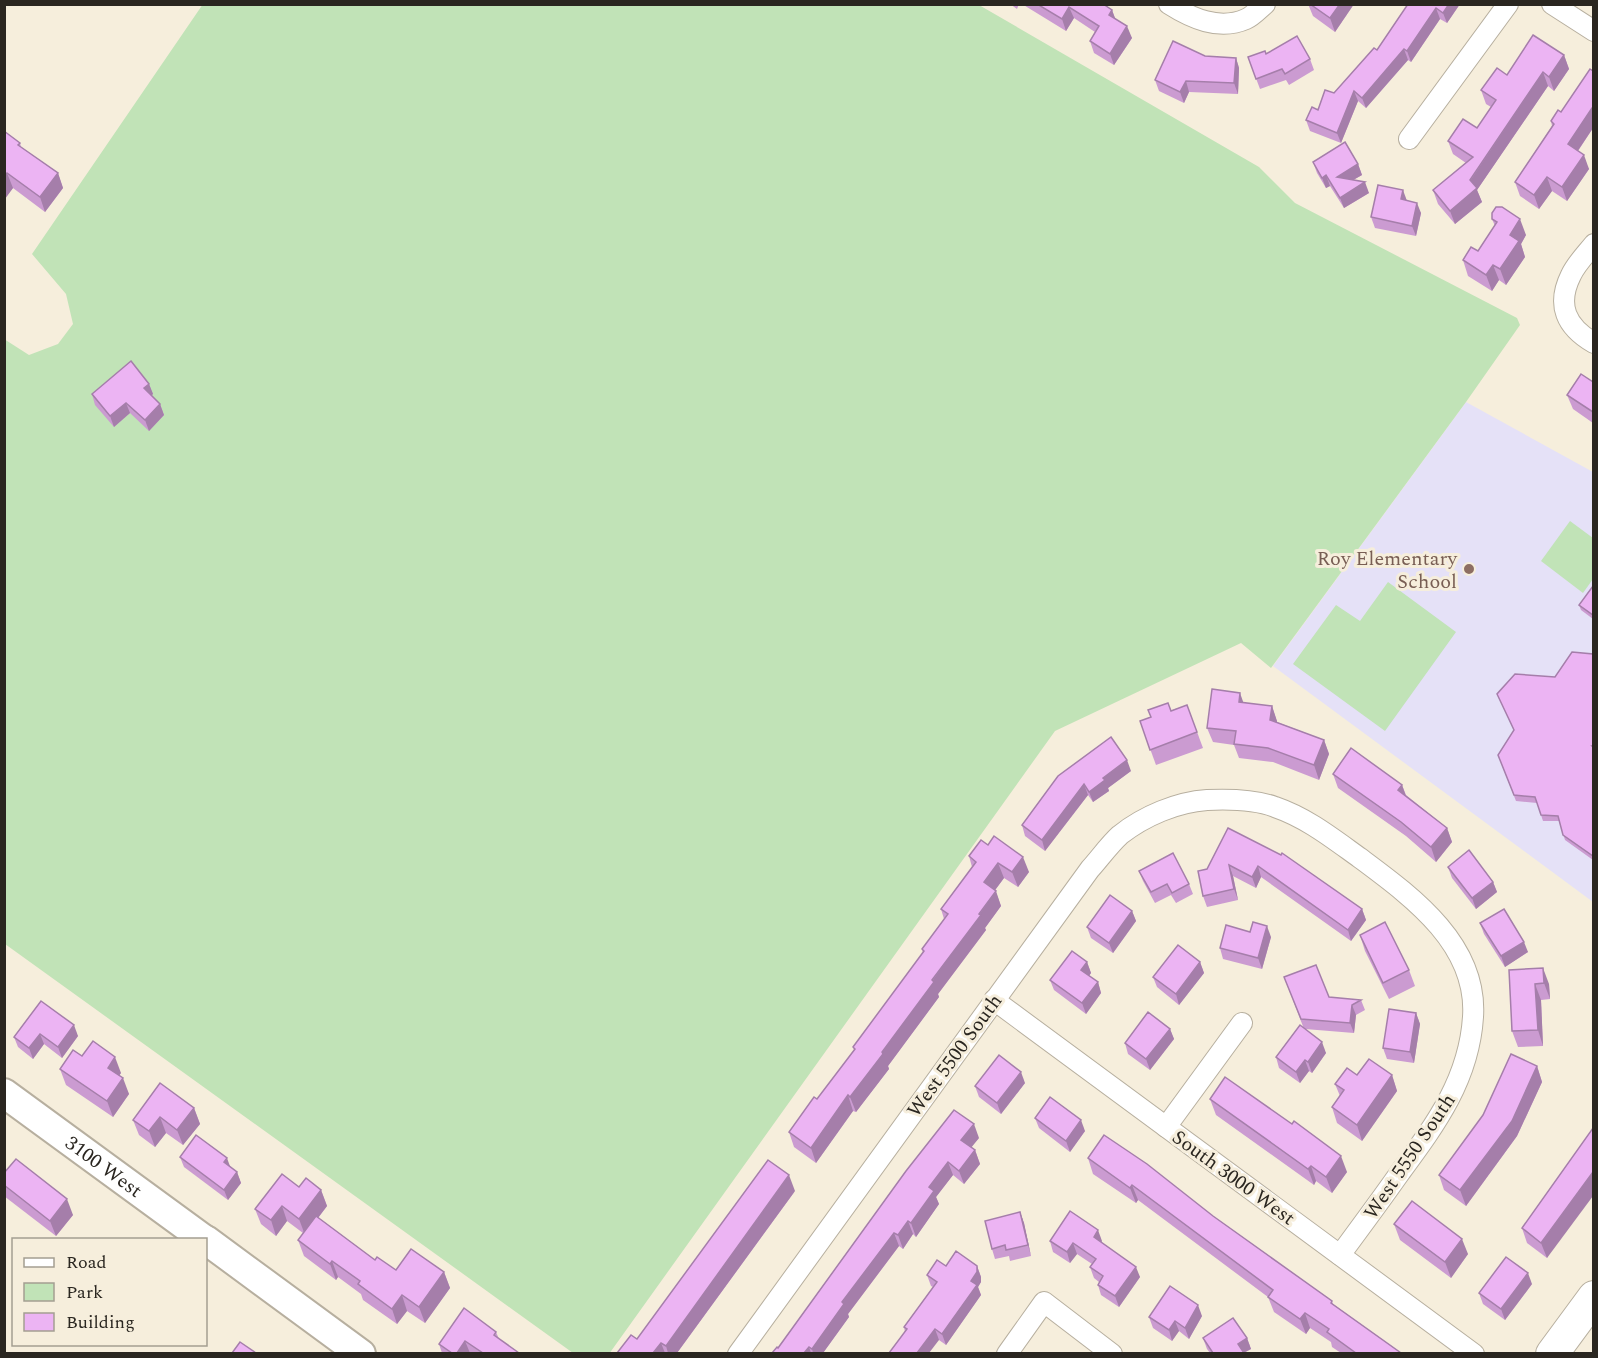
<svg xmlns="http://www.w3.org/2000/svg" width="1598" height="1358" font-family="Spectral,serif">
<rect width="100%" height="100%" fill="#f6eedc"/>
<polygon fill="#e5e1f7" points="1466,402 1593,472 1593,902 1273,666"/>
<g fill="#c1e3b7">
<polygon points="203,4 979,5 1259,167 1295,203 1517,318 1520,325 1466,402 1271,668 1241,643 1055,731 609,1354 573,1353 5,944 4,339 29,355 58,344 73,324 66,294 32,254"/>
<polygon points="1570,521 1593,538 1593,579 1583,593 1541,561"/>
<polygon points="1388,582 1456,632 1385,731 1293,664 1336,605 1360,621"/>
</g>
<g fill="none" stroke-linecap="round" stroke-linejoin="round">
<g stroke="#b7af9f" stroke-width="22">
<g id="street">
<path d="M1169,4C1191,18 1219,31 1246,19C1253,16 1259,9 1265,4"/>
<polyline points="1552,4 1594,31"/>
<polyline points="1409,139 1508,4"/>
<path d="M1594,244C1586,254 1576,264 1571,275C1556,305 1566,327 1594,343"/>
<polyline points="994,1000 1474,1354"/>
<polyline points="1166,1127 1242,1023"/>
<path d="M738,1354L1090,869C1100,858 1109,845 1120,835C1144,816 1177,802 1207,800C1229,799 1254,799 1275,807C1307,818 1332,838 1360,858C1411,896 1478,944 1473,1017C1469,1080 1435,1125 1399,1174C1380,1201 1360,1228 1340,1255"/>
<polyline points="1007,1354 1044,1302 1112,1354"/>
</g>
</g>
<g stroke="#b7af9f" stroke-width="32">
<g id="secondary">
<path id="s1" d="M4,1093L205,1240"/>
<polyline points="206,1240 361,1354"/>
</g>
</g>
<g stroke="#b7af9f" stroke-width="34">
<polyline id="primary" points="1552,1354 1594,1297"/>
</g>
<use href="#street" stroke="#fff" stroke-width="20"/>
<use href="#secondary" stroke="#fff" stroke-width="28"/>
<use href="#primary" stroke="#fff" stroke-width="32"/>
</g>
<g fill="#cb9bd1">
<polygon points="1010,4 1019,4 1017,9"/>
<polygon points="1022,4 1103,4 1112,10 1115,18 1132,38 1114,65 1094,53 1090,41 1095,32 1074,18 1066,31"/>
<polygon points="1308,4 1354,4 1335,32 1313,16"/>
<polygon points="1408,4 1460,4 1447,23 1440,19 1411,62 1408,60 1366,108 1358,101 1341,143 1310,131 1306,120 1377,50"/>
<polygon points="1266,54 1310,59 1314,70 1289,85 1286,80 1260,89 1248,57"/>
<polygon points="1564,55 1569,69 1554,91 1548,86 1477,190 1482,202 1455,224 1438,204 1433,190 1466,163 1453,154 1448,141 1477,128 1491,107 1486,104 1481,90 1507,75"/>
<polygon points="1205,56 1236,58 1239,68 1238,94 1189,92 1184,103 1159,91 1155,80"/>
<polygon points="1593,71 1593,128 1578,151 1589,169 1567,201 1552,191 1539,209 1520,196 1515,182 1552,126 1551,121 1561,112"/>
<polygon points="4,131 20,143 21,147 58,173 63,188 45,212 13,188 4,199"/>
<polygon points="1313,162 1358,164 1362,175 1353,180 1369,193 1344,208 1330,186 1326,188 1317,173"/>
<polygon points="1406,200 1421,213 1416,236 1375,228 1371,217"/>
<polygon points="1492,219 1526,235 1521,244 1525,257 1506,285 1499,280 1492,291 1468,276 1463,260 1478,251 1495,226"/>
<polygon points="1593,382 1593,423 1573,409 1567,395"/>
<polygon points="149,384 153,394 151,396 160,404 164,415 149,431 130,413 114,427 95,405 92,394"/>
<polygon points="1593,586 1593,619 1581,610 1579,605"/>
<polygon points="1593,654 1593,860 1565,840 1559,821 1543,821 1537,803 1516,801 1498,755 1514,730 1497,694 1555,677"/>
<polygon points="1244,703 1272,706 1277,722 1324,740 1329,754 1319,780 1273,762 1239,758 1234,745 1213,742 1207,728"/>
<polygon points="1187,705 1203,748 1156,765 1140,721"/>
<polygon points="1131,771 1108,788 1109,791 1093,802 1088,795 1045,851 1025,836 1022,825 1058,776"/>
<polygon points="1333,774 1402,785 1406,795 1447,828 1452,842 1436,862 1406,836 1338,788"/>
<polygon points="1228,828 1362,909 1366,920 1351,941 1261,877 1256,888 1233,876 1238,900 1207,907 1203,896 1207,869"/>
<polygon points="981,840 1029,872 1018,887 1004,878 995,890 1001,906 985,928 986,930 938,994 939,997 888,1066 889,1069 856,1112 853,1111 816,1163 794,1147 789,1132 817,1099 854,1050 853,1047 923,953 922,949 944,919 941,909 972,867 969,856"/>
<polygon points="1448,867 1493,882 1497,892 1476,909 1452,878"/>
<polygon points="1139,871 1189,884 1193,894 1176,903 1171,895 1155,903 1143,881"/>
<polygon points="1132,911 1136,921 1113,953 1091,938 1087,927"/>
<polygon points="1480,923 1528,952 1505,967 1484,934"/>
<polygon points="1360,935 1409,970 1415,986 1389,999 1365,951"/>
<polygon points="1271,937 1262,969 1223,959 1220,948"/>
<polygon points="1087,962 1091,973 1089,976 1098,982 1101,993 1086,1014 1054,990 1050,980"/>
<polygon points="1200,962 1204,973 1179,1005 1157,987 1153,977"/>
<polygon points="1509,970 1549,984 1550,999 1541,1000 1543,1046 1518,1047 1512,1031"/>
<polygon points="1284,977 1329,997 1361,1000 1365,1010 1356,1015 1354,1033 1305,1029 1326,1053 1312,1073 1309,1071 1300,1083 1279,1068 1276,1057 1304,1029"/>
<polygon points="41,1001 78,1036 62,1058 44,1044 33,1059 18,1047 14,1037"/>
<polygon points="1416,1013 1420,1024 1414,1063 1387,1059 1383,1048"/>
<polygon points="1170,1029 1174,1039 1150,1070 1128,1054 1125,1043"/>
<polygon points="82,1056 121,1073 119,1075 129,1094 113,1117 66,1085 60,1069"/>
<polygon points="1537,1066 1542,1082 1517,1136 1466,1206 1444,1190 1439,1175"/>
<polygon points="1357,1075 1392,1075 1397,1091 1362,1141 1337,1123 1332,1107 1340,1096 1335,1084"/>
<polygon points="1025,1083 1001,1114 979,1097 975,1086"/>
<polygon points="1210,1099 1347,1172 1332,1193 1316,1181 1314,1185 1216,1115"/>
<polygon points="194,1108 200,1124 183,1145 166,1133 155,1147 139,1135 133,1120"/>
<polygon points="1035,1118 1085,1131 1070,1152 1039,1128"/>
<polygon points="1593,1128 1547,1258 1527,1243 1522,1228"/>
<polygon points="979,1138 971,1147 975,1150 980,1164 964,1184 953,1175 936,1197 939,1204 916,1237 913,1234 903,1249 899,1246 848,1314 849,1317 823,1353 772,1353 778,1348 906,1171"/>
<polygon points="180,1157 230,1167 237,1172 241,1183 228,1200 184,1167"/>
<polygon points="1088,1158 1213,1216 1332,1301 1333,1304 1401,1353 1341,1353 1332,1347 1331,1342 1310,1328 1306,1334 1274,1312 1268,1297 1138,1200 1136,1203 1093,1174"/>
<polygon points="4,1173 73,1215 56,1236 4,1196"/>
<polygon points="299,1187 321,1190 327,1206 318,1218 375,1260 396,1270 444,1272 450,1288 425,1323 407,1311 397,1324 363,1300 361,1294 338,1277 336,1280 304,1256 298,1240 303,1233 287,1221 276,1236 261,1224 255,1209"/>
<polygon points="795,1191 677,1353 617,1353 637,1339"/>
<polygon points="1020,1212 1024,1223 1031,1256 1010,1261 1009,1256 995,1259 992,1249"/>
<polygon points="1394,1224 1468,1254 1451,1278 1400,1240"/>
<polygon points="1050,1241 1102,1241 1101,1242 1140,1277 1119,1307 1101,1295 1098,1285 1099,1282 1094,1278 1090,1267 1092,1264 1077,1254 1070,1263 1053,1252"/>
<polygon points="946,1266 977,1266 981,1277 981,1282 978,1287 981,1295 946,1345 939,1340 905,1332 904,1327 933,1287 931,1286 927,1275"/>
<polygon points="1532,1284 1505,1320 1483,1304 1479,1293"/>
<polygon points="1202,1316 1189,1339 1179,1331 1172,1341 1153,1328 1149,1317"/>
<polygon points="496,1332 499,1339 519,1353 442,1353 439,1344"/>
<polygon points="1203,1338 1247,1338 1251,1349 1244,1353 1210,1353 1207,1349"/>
</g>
<g fill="#a57eaa">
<polygon points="1340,4 1354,4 1335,32 1330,18"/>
<polygon points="1449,4 1460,4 1447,23 1443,13"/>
<polygon points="1069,7 1074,18 1066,31 1062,19"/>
<polygon points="1436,8 1440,19 1411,62 1407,51"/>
<polygon points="1112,10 1116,21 1109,15"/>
<polygon points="1127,26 1132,38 1114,65 1110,54"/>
<polygon points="1404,49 1408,60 1366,108 1362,98"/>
<polygon points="1564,55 1569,69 1554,91 1549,77"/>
<polygon points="1236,58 1239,68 1238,94 1234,83"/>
<polygon points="1543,72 1548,86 1477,190 1482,202 1455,224 1450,211"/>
<polygon points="1186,81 1189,92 1184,103 1180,92"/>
<polygon points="1354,91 1358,101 1341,143 1337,133"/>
<polygon points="1592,108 1593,111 1593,128 1573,158 1568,144"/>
<polygon points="1584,155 1589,169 1567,201 1562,187"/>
<polygon points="1358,164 1362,175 1341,187 1337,177"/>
<polygon points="7,173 13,188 5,199 4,177"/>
<polygon points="58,173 63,188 45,212 40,197"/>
<polygon points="1326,175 1330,186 1326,188 1322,178"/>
<polygon points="1547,177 1552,191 1539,209 1534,195"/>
<polygon points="1365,182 1369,193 1344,208 1340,198"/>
<polygon points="1403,190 1407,201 1401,199"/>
<polygon points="1417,203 1421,213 1416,236 1412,226"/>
<polygon points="1520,219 1526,235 1521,244 1525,257 1506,285 1500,269 1510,235"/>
<polygon points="1493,265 1499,280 1492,291 1486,275"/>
<polygon points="149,384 153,394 148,399 144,388"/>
<polygon points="126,403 130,413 114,427 110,416"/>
<polygon points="160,404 164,415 149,431 145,420"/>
<polygon points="1240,693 1245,707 1239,702"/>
<polygon points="1272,706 1277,721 1276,734 1270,720"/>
<polygon points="1324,740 1329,754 1319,780 1314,765"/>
<polygon points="1127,760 1131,771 1108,788 1109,791 1093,802 1089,792 1103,778"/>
<polygon points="1084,784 1088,795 1045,851 1042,840"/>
<polygon points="1402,785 1407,799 1398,790"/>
<polygon points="1447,828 1452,842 1436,862 1431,847"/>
<polygon points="1023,857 1029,872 1018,887 1012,872"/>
<polygon points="998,863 1004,878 990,897 984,882"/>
<polygon points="1229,865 1233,876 1238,900 1234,889"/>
<polygon points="1258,866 1261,877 1256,888 1252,877"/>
<polygon points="1493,882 1497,892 1476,909 1472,898"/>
<polygon points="996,891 1001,906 985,928 986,930 938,994 939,997 888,1066 889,1069 856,1112 850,1097"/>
<polygon points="1362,909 1366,920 1351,941 1348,930"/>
<polygon points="1132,911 1136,921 1113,953 1109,943"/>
<polygon points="1267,926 1271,937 1262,969 1258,958"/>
<polygon points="1524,942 1528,952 1505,967 1501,956"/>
<polygon points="1087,962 1091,973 1085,981 1081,970"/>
<polygon points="1200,962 1204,973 1179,1005 1176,994"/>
<polygon points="1543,968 1549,984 1550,999 1544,983"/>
<polygon points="1098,982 1101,993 1086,1014 1082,1003"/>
<polygon points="1535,984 1541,1000 1543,1046 1538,1030"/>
<polygon points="1352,1005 1356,1015 1354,1033 1350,1023"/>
<polygon points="1416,1013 1420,1024 1414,1063 1410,1052"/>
<polygon points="74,1025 78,1036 62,1058 58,1047"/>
<polygon points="1170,1029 1174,1039 1150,1070 1146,1059"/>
<polygon points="40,1034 44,1044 33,1059 29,1048"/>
<polygon points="1322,1042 1326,1053 1312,1073 1308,1062"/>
<polygon points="115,1057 121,1073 114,1083 108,1068"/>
<polygon points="1305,1060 1309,1071 1300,1083 1296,1072"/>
<polygon points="1537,1066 1542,1082 1517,1136 1466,1206 1460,1190"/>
<polygon points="1021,1072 1025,1083 1001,1114 997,1103"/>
<polygon points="1392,1075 1397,1091 1362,1141 1357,1125"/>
<polygon points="123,1078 129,1094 113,1117 107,1101"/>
<polygon points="848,1095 853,1111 816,1163 811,1148"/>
<polygon points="194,1108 200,1124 183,1145 177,1130"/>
<polygon points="160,1117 166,1133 155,1147 149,1131"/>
<polygon points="1081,1120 1085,1131 1070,1152 1066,1141"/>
<polygon points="974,1124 979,1138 966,1154 961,1140"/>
<polygon points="975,1150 980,1164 964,1184 959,1171"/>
<polygon points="1341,1156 1347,1172 1332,1193 1326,1177"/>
<polygon points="227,1158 231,1169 224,1162"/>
<polygon points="948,1162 953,1175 936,1197 939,1204 916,1237 911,1223 929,1187"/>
<polygon points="1311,1166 1316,1181 1314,1185 1308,1169"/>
<polygon points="237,1172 241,1183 228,1200 224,1190"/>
<polygon points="1593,1172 1593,1196 1547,1258 1541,1243"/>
<polygon points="789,1175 795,1191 677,1353 668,1353 666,1346"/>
<polygon points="1132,1185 1138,1200 1136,1203 1130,1188"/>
<polygon points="321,1190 327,1206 305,1235 299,1219"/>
<polygon points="67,1199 73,1215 56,1236 50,1221"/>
<polygon points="282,1206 287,1221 276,1236 271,1220"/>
<polygon points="1020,1212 1024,1223 1031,1256 1028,1245"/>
<polygon points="908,1221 913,1234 903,1249 898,1235"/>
<polygon points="1098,1230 1102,1241 1098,1248 1094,1237"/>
<polygon points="894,1233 899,1246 848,1314 849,1317 823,1353 813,1353 812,1349 842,1302"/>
<polygon points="1462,1239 1468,1254 1451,1278 1445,1262"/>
<polygon points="1073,1243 1077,1254 1070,1263 1067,1252"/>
<polygon points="332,1261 338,1277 336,1280 330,1264"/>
<polygon points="977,1266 981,1277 981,1282 978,1287 981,1295 946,1345 942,1334 971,1281"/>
<polygon points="1136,1267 1140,1277 1119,1307 1115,1296"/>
<polygon points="444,1272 450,1288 425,1323 419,1307"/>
<polygon points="1528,1273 1532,1284 1505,1320 1501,1309"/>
<polygon points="402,1295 407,1311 397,1324 392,1309"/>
<polygon points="1198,1305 1202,1316 1189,1339 1185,1328"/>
<polygon points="1305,1313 1310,1328 1306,1334 1300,1319"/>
<polygon points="1175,1321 1179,1331 1172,1341 1169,1330"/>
<polygon points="935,1329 939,1340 929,1353 917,1353"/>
<polygon points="1247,1338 1251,1349 1243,1353 1238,1344"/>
<polygon points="465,1341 470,1353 457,1353"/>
<polygon points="661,1343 665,1353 653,1353"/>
<polygon points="809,1347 811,1353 804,1353"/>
</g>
<g fill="#ecb4f3" stroke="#a57eaa" stroke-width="1.5">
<polygon points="1037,4 1103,4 1112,10 1109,15 1127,26 1110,54 1090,41 1099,26 1069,7 1062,19"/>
<polygon points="1310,4 1340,4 1330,18"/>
<polygon points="1408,4 1449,4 1443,13 1436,8 1407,51 1404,49 1362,98 1354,91 1337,133 1306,120 1312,107 1318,110 1325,90 1334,93 1374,48 1377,50"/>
<polygon points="1533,35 1564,55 1549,77 1543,72 1470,180 1477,188 1450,211 1433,190 1473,157 1448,141 1463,119 1477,128 1496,100 1481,90 1497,68 1507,75"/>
<polygon points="1297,36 1310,59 1285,74 1282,69 1256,79 1248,57 1265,51 1266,54"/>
<polygon points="1173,41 1205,56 1236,58 1234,83 1186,81 1180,92 1155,80"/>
<polygon points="1590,69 1593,71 1593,108 1592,108 1568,144 1584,155 1562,187 1547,177 1534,195 1515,182 1554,124 1551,121 1558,110 1561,112"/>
<polygon points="4,131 20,143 18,145 58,173 40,197 7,173 4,177"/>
<polygon points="1345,142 1358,164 1337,177 1365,182 1340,198 1326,175 1322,178 1313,162"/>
<polygon points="1378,185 1403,190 1401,199 1417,203 1412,226 1371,217"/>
<polygon points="1496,207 1502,207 1520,219 1510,235 1519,241 1500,269 1493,265 1486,275 1463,260 1471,247 1478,251 1497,222 1492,219 1492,213"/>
<polygon points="131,361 149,384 144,388 160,404 145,420 126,403 110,416 92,394"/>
<polygon points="1581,374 1593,382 1593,412 1567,395"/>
<polygon points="1593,586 1593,615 1579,605"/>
<polygon points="1572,652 1593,654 1593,746 1592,746 1593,747 1593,856 1563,835 1558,816 1541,815 1535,797 1514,795 1498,755 1514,730 1497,694 1515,674 1555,677"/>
<polygon points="1212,689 1240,693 1239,702 1272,706 1270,720 1324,740 1314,765 1268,748 1234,744 1236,731 1207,728"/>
<polygon points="1168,703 1171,711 1187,705 1197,732 1150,750 1140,721 1151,717 1148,710"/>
<polygon points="1111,737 1127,760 1103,778 1105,780 1089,792 1084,784 1042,840 1022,825 1058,776"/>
<polygon points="1351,748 1402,785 1398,790 1447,828 1431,847 1401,822 1333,774"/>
<polygon points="1228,828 1281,855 1282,853 1362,909 1348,930 1258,866 1252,877 1229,865 1234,889 1203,896 1198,871 1207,869"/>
<polygon points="994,836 1023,857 1012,872 998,863 984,882 996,891 979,914 981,915 932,980 934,982 882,1052 883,1054 850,1097 848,1095 811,1148 789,1132 814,1097 817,1099 855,1049 853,1047 924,951 922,949 948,914 941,909 976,862 969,856 981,840 988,845"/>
<polygon points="1469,850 1493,882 1472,898 1448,867"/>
<polygon points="1173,853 1189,884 1172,893 1167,884 1151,892 1139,871"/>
<polygon points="1110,895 1132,911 1109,943 1087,927"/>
<polygon points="1504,909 1524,942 1501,956 1480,923"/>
<polygon points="1253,922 1267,926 1258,958 1220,948 1226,925 1250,932"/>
<polygon points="1385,922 1409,970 1383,983 1360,935"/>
<polygon points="1178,945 1200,962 1176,994 1153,977"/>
<polygon points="1072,951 1087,962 1081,970 1098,982 1082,1003 1050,980"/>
<polygon points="1316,965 1329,997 1361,1000 1352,1005 1350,1023 1301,1019 1284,977"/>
<polygon points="1543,968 1544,983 1535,984 1538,1030 1512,1031 1509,970"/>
<polygon points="41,1001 74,1025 58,1047 40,1034 29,1048 14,1037"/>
<polygon points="1389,1009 1416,1013 1410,1052 1383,1048"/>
<polygon points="1148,1012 1170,1029 1146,1059 1125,1043"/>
<polygon points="1300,1025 1322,1042 1308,1062 1305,1060 1296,1072 1276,1057"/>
<polygon points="93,1041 115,1057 108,1068 123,1078 107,1101 60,1069 73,1050 82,1056"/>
<polygon points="1511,1054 1537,1066 1512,1121 1460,1190 1439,1175 1483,1115"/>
<polygon points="999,1055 1021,1072 997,1103 975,1086"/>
<polygon points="1369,1059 1392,1075 1357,1125 1332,1107 1344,1090 1335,1084 1347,1068 1357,1075"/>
<polygon points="1225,1077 1292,1124 1294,1121 1341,1156 1326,1177 1311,1166 1308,1169 1210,1099"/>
<polygon points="160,1083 194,1108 177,1130 160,1117 149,1131 133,1120"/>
<polygon points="1050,1097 1081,1120 1066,1141 1035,1118"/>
<polygon points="954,1110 974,1124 961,1140 975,1150 959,1171 948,1162 929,1187 934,1191 911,1223 908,1221 898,1235 894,1233 842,1302 844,1304 812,1349 809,1347 804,1353 772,1353 777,1347 778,1348 906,1171"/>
<polygon points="1593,1128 1593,1172 1541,1243 1522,1228"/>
<polygon points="196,1135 227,1158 224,1162 237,1172 224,1190 180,1157"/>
<polygon points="1104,1135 1147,1164 1213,1216 1332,1301 1331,1303 1401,1353 1356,1353 1327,1332 1329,1329 1305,1313 1300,1319 1268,1297 1273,1290 1132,1185 1130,1188 1088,1158"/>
<polygon points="16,1159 67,1199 50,1221 4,1185 4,1173"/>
<polygon points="768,1160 789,1175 666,1346 661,1343 653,1353 617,1353 631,1335 637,1339"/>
<polygon points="282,1174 299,1187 306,1178 321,1190 299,1219 282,1206 271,1220 255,1209"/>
<polygon points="1412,1201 1462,1239 1445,1262 1394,1224"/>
<polygon points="1070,1211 1098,1230 1094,1237 1136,1267 1115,1296 1098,1285 1103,1276 1090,1267 1096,1259 1073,1243 1067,1252 1050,1241"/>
<polygon points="1020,1212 1028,1245 1006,1250 1005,1245 992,1249 985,1221"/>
<polygon points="316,1216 375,1260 377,1257 396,1270 411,1249 444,1272 419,1307 402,1295 392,1309 358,1284 360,1281 332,1261 330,1264 298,1240"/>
<polygon points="956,1251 977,1266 977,1272 971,1281 977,1285 942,1334 935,1329 917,1353 889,1353 907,1329 904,1327 937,1282 927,1275 937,1260 946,1266"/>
<polygon points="1506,1257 1528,1273 1501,1309 1479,1293"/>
<polygon points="1170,1286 1198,1305 1185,1328 1175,1321 1169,1330 1149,1317"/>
<polygon points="464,1308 496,1332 494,1335 519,1353 483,1353 465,1341 457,1353 452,1353 439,1344"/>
<polygon points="1233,1318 1247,1338 1238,1344 1244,1353 1213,1353 1203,1338"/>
<polygon points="240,1342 256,1353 232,1353"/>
</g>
<circle fill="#8d6e63" stroke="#f6eedc" stroke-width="2" cx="1469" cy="569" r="6"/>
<g text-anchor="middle" stroke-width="6" stroke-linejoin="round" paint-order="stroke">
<g font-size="20" fill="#785e54" stroke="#f6eedc" text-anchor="end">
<text x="1457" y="565">Roy Elementary<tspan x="1457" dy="23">School</tspan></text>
</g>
<g font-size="20" fill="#2a2620" stroke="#f6eedc">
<text transform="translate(954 1055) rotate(-54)" y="7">West 5500 South</text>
<text transform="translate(1409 1156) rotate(-56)" y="7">West 5550 South</text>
<text dy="7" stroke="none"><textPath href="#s1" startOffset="124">3100 West</textPath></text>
<text transform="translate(1234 1177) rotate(36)" y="7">South 3000 West</text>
</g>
</g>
<rect width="1598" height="1358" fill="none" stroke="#2a2620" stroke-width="12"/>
<rect x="12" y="1238" width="195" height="108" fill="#f6eedc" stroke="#a49e91" stroke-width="1.5"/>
<rect x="24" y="1258" width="30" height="9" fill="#ffffff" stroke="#a49e91" stroke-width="1.5"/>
<text x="66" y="1268" font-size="18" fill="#2a2620">Road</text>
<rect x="24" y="1283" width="30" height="18" fill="#c1e3b7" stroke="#a49e91" stroke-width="1.5"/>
<text x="66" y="1298" font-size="18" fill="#2a2620">Park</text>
<rect x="24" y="1313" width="30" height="18" fill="#ecb4f3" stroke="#a49e91" stroke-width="1.5"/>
<text x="66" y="1328" font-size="18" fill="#2a2620">Building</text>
</svg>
